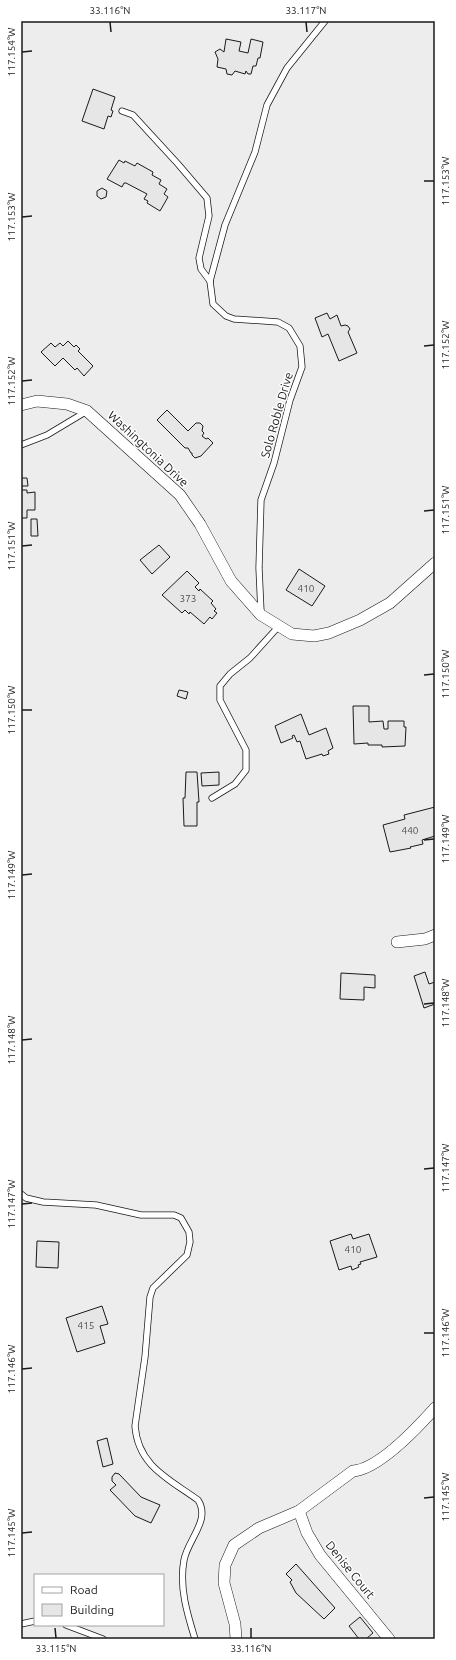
<svg xmlns="http://www.w3.org/2000/svg" width="456" height="1660" font-family="Ubuntu,sans-serif">
<rect width="100%" height="100%" fill="#fff"/>
<path fill="#ededed" stroke="#6a6a6a" fill-rule="evenodd" d="M21,21H435V1639H21ZM35,1575H163V1625H35Z"/>
<g fill="#e6e6e6" stroke="#1a1a1a">
<polygon points="226,39 241,42 239,51 248,53 251,39 263,42 260,58 258,58 256,66 253,66 251,74 248,74 246,71 245,74 235,71 232,75 227,74 226,69 217,67 218,59 215,52 220,49 224,52"/>
<polygon points="93,89 115,97 111,110 113,111 111,117 108,116 104,129 82,121"/>
<polygon points="119,160 124,163 125,161 135,166 137,163 153,172 152,175 161,180 159,184 167,189 164,194 168,197 160,211 147,203 148,201 144,199 147,194 126,183 124,183 122,187 107,179"/>
<polygon points="102,188 107,191 106,197 101,199 97,196 97,191"/>
<polygon points="327,313 330,319 337,315 341,326 345,325 348,326 350,329 348,332 357,353 339,361 328,334 322,337 315,318"/>
<polygon points="68,341 74,347 76,345 80,349 78,351 93,366 84,376 77,368 75,370 63,358 55,366 41,352 51,343 55,347 60,343 63,346"/>
<polygon points="167,410 188,431 196,423 200,423 203,426 202,431 204,433 202,436 206,439 208,438 213,443 201,456 195,458 192,455 192,453 191,453 188,448 185,448 157,420"/>
<polygon points="21,478 27,478 28,486 21,486"/>
<polygon points="21,490 27,490 27,493 35,492 35,510 27,510 27,518 21,518"/>
<polygon points="31,519 37,519 38,536 31,536"/>
<polygon points="159,545 170,557 152,574 140,560"/>
<polygon points="299,569 325,586 312,606 286,590"/>
<polygon points="187,571 199,583 195,587 199,591 200,589 213,601 211,603 216,609 214,611 217,613 212,619 210,617 204,624 190,612 189,614 185,610 182,613 162,595"/>
<polygon points="179,690 188,692 186,699 177,696"/>
<polygon points="353,706 369,706 369,722 383,721 384,729 388,729 388,721 404,721 404,727 406,727 405,746 382,747 382,745 368,745 368,743 354,744"/>
<polygon points="301,714 309,735 326,728 333,748 328,751 329,754 323,756 322,754 306,759 300,741 297,742 294,735 292,736 293,738 281,743 275,726"/>
<polygon points="186,772 197,772 199,802 197,802 197,826 184,826 183,798 185,798"/>
<polygon points="219,772 219,785 202,786 201,773"/>
<polygon points="435,807 435,836 422,840 423,844 410,847 411,848 390,852 383,825 405,819 404,815"/>
<polygon points="425,972 429,984 435,982 435,1004 424,1008 414,976"/>
<polygon points="341,973 375,975 375,988 364,987 364,1000 340,999"/>
<polygon points="351,1234 353,1239 369,1234 377,1257 360,1262 361,1264 358,1265 359,1267 352,1270 351,1266 339,1270 330,1241"/>
<polygon points="37,1241 59,1242 58,1268 36,1267"/>
<polygon points="102,1306 108,1324 100,1326 105,1343 77,1352 66,1318"/>
<polygon points="107,1438 113,1464 103,1467 97,1441"/>
<polygon points="115,1473 119,1474 141,1497 160,1505 151,1523 135,1516 110,1490 116,1485 112,1481 112,1477"/>
<polygon points="296,1564 335,1608 324,1619 296,1593 290,1582 292,1580 286,1574"/>
<polygon points="360,1617 373,1633 366,1639 359,1639 349,1626"/>
</g>
<g fill="none" stroke-linecap="round" stroke-linejoin="round">
<g stroke="#1a1a1a" stroke-width="7">
<g id="service">
<polyline points="122,111 133,115 178,164 207,198 209,216 199,258 201,269 210,281"/>
<polyline points="21,445 47,435 87,411"/>
<polyline points="261,612 259,568 261,500 274,463 290,400 302,367 300,346 289,328 278,322 234,319 226,316 213,304 210,281 225,225 255,152 267,105 287,68 325,21"/>
<polyline points="212,798 235,784 246,770 246,750 220,700 220,686 230,674 250,658 279,626"/>
<path d="M21,1194L26,1198L43,1202L96,1205L141,1215H174L181,1218L189,1232L190,1242L187,1255L153,1288L150,1297L145,1357L135,1426C138,1466 169,1479 198,1500C211,1520 188,1539 184,1560C179,1587 187,1613 195,1639"/>
<polyline points="21,1624 35,1621"/>
<polyline points="66,1625 103,1639"/>
</g>
</g>
<g stroke="#1a1a1a" stroke-width="12">
<g id="minor">
<polyline points="21,405 37,401 67,404 87,411 180,495 200,524 231,581 261,615 292,634 314,636 329,633 360,620 390,603 435,563"/>
<polyline points="397,942 425,939 435,935"/>
<polyline points="299,1511 307,1533 320,1555 389,1639"/>
<path d="M236,1639L235,1624L224,1583L225,1565L234,1545L259,1528L299,1511L353,1471C379,1469 418,1427 435,1408"/>
</g>
</g>
<use href="#service" stroke="#fff" stroke-width="5.5"/>
<use href="#minor" stroke="#fff" stroke-width="11"/>
</g>
<path fill="none" stroke="#1a1a1a" stroke-width="1.5" d="M110,22L111,32M306,22L307,32M22,52L32,51M424,181H434M22,217L32,216M424,346L434,345M22,381L32,380M424,511L434,510M22,546L32,545M424,675L434,674M22,710H32M424,840L434,839M22,875L32,874M424,1004L434,1003M22,1040L32,1039M424,1169L434,1168M22,1204L32,1203M424,1333H434M22,1369L32,1368M424,1498L434,1497M22,1533L32,1532M55,1628L56,1638M251,1628V1638"/>
<g text-anchor="middle" stroke-width="3" stroke-linejoin="round" paint-order="stroke">
<g font-size="10" fill="#4d4d4d">
<text x="306" y="592">410</text>
<text x="188" y="602">373</text>
<text x="410" y="834">440</text>
<text x="353" y="1253">410</text>
<text x="86" y="1329">415</text>
</g>
<g font-size="12" fill="#1a1a1a" stroke="#fff">
<text transform="translate(277 415) rotate(-74)" y="4">Solo Roble Drive</text>
<text transform="translate(148 449) rotate(43)" y="4">Washingtonia Drive</text>
<text transform="translate(350 1570) rotate(51)" y="4">Denise Court</text>
</g>
</g>
<rect width="456" height="1660" fill="none" stroke="#ffffff" stroke-width="44"/>
<rect x="34" y="1574" width="130" height="52" fill="#ffffff" stroke="#a3a3a3"/>
<rect x="42" y="1587" width="20" height="6" fill="#ffffff" stroke="#a3a3a3"/>
<text x="70" y="1594" font-size="12" fill="#1a1a1a">Road</text>
<rect x="42" y="1604" width="20" height="12" fill="#e6e6e6" stroke="#a3a3a3"/>
<text x="70" y="1614" font-size="12" fill="#1a1a1a">Building</text>
<rect x="22" y="22" width="412" height="1616" fill="none" stroke="#1a1a1a" stroke-width="1.5"/>
<g font-size="10" text-anchor="middle" fill="#1a1a1a">
<text x="110" y="14">33.116°N</text>
<text x="306" y="14">33.117°N</text>
<text transform="translate(11 52) rotate(-90)" y="4">117.154°W</text>
<text transform="translate(445 181) rotate(-90)" y="4">117.153°W</text>
<text transform="translate(11 217) rotate(-90)" y="4">117.153°W</text>
<text transform="translate(445 345) rotate(-90)" y="4">117.152°W</text>
<text transform="translate(11 381) rotate(-90)" y="4">117.152°W</text>
<text transform="translate(445 510) rotate(-90)" y="4">117.151°W</text>
<text transform="translate(11 546) rotate(-90)" y="4">117.151°W</text>
<text transform="translate(445 674) rotate(-90)" y="4">117.150°W</text>
<text transform="translate(11 710) rotate(-90)" y="4">117.150°W</text>
<text transform="translate(445 839) rotate(-90)" y="4">117.149°W</text>
<text transform="translate(11 875) rotate(-90)" y="4">117.149°W</text>
<text transform="translate(445 1003) rotate(-90)" y="4">117.148°W</text>
<text transform="translate(11 1040) rotate(-90)" y="4">117.148°W</text>
<text transform="translate(445 1168) rotate(-90)" y="4">117.147°W</text>
<text transform="translate(11 1204) rotate(-90)" y="4">117.147°W</text>
<text transform="translate(445 1333) rotate(-90)" y="4">117.146°W</text>
<text transform="translate(11 1369) rotate(-90)" y="4">117.146°W</text>
<text transform="translate(445 1497) rotate(-90)" y="4">117.145°W</text>
<text transform="translate(11 1533) rotate(-90)" y="4">117.145°W</text>
<text x="56" y="1652">33.115°N</text>
<text x="251" y="1652">33.116°N</text>
</g>
</svg>
